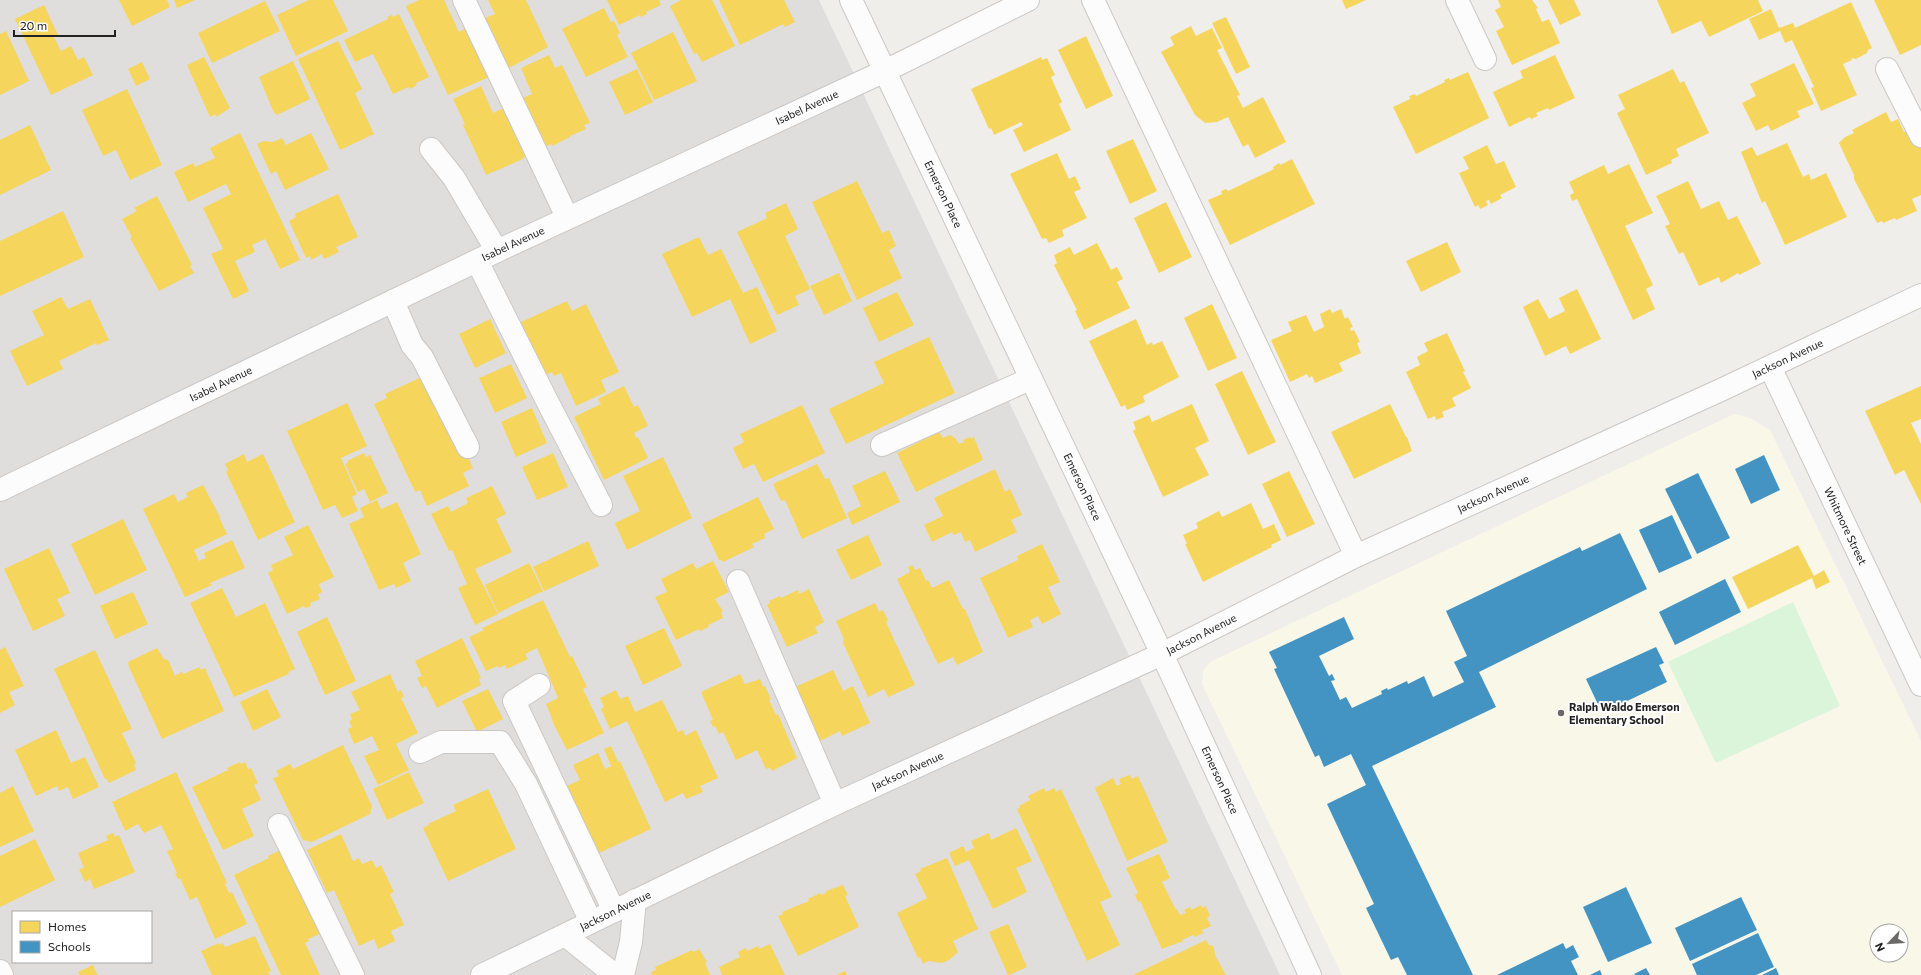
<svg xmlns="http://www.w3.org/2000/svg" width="1921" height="975" font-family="Commissioner,sans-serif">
<rect width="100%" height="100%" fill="#f0eeeb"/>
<path fill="#dfdedc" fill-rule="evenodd" d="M0,0H819L1280,975H0ZM13,912H151V962H13Z"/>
<path fill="#f8f7e8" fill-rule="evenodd" d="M1734,414L1750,418L1770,430L1921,741V975H1342L1202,684L1203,671L1210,662ZM1877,931H1901V955H1877Z"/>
<polygon fill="#daf5da" points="1793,602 1840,706 1716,763 1668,662"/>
<g fill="#f6d55c">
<polygon points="119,0 167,0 170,7 132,26"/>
<polygon points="174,0 195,0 177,8"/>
<polygon points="309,0 333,0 348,31 296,56 277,15"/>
<polygon points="419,0 444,0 459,32 466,28 489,77 448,95 406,6"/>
<polygon points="488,0 526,0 548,47 509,68 485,18 495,14"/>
<polygon points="607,0 659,0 661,5 646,12 647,14 641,17 640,15 619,25"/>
<polygon points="681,0 712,0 735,46 702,62 697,53 694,54 670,6"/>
<polygon points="719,0 784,0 795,22 785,27 783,24 740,45"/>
<polygon points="1342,0 1366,0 1346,9"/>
<polygon points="1498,0 1532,0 1538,8 1536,9 1542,22 1549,19 1560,43 1512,65 1496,31 1504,27 1495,10 1501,7"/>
<polygon points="1548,0 1574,0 1581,15 1560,25"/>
<polygon points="1657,0 1758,0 1763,11 1709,37 1701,21 1672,34"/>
<polygon points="1874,0 1921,0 1921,45 1900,55"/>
<polygon points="265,1 280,31 212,63 198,33"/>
<polygon points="1851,2 1872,48 1868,50 1867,53 1856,59 1851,58 1852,60 1843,64 1857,95 1821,111 1811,88 1814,87 1792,40 1785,43 1780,31 1759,40 1749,19 1771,9 1779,28 1793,23 1795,28"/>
<polygon points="44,5 58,35 54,37 61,51 71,46 78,60 84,57 93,75 51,95 15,19"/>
<polygon points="604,8 611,22 614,21 620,33 617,35 628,57 586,77 562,29"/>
<polygon points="399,14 429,77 416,83 417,85 410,89 409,87 393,94 373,54 355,62 344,40 388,19 387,17 392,15 393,17"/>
<polygon points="1226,17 1250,67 1236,74 1212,23"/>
<polygon points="1191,26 1196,36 1212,28 1222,48 1217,50 1240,95 1237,96 1243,108 1263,97 1286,142 1255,158 1248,144 1243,147 1228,117 1217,122 1205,123 1195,115 1161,52 1174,45 1170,37"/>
<polygon points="6,31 29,81 0,95 0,34"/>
<polygon points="673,32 697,81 654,100 631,53"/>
<polygon points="1086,36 1113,96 1086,109 1058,50"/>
<polygon points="338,41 362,89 355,93 374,134 340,150 298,59"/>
<polygon points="549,55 555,68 562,65 590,123 584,125 586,129 570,136 570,137 552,146 551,144 545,147 523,98 532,94 521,68"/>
<polygon points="1555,55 1575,98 1549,110 1548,108 1536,113 1538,116 1531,119 1530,117 1509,127 1493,92 1523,78 1520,71"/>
<polygon points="204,57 230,108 216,117 215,114 210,117 187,65"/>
<polygon points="1041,57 1042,60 1047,58 1055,75 1051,77 1062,102 1059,104 1071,130 1024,152 1013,130 1023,125 1021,122 994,135 991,128 989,129 971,89"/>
<polygon points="293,61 310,99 277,115 275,113 274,113 259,77"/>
<polygon points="142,62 150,79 136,86 128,69"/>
<polygon points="1794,63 1814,104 1797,111 1800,117 1771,131 1768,125 1756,131 1742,103 1756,96 1750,84"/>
<polygon points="637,69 653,102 625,115 609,82"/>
<polygon points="1673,69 1680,83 1684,81 1709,133 1676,149 1679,156 1671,160 1672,163 1646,175 1617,113 1625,109 1618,95"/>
<polygon points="1468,72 1489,118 1416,154 1393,107 1410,99 1409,96 1415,94 1416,96 1445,82 1444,80 1449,78 1450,80"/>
<polygon points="481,86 493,113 503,108 526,156 521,160 486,175 463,125 465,124 453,99"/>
<polygon points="127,89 162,165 130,180 116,150 103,156 82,110"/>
<polygon points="1886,112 1891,122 1898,119 1904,132 1911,129 1921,149 1921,195 1912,199 1917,211 1896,220 1895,218 1883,223 1882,221 1877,223 1854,179 1854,175 1839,143 1845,137 1854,133 1852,130"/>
<polygon points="30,125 51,170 0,195 0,140"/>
<polygon points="240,133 300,260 280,269 265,239 252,245 255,252 235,261 249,291 233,299 211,254 223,249 203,208 231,194 226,184 188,202 174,172 193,163 195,167 215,158 210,148"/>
<polygon points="311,133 329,169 285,190 276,171 271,174 257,144 263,141 273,142 282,138 286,145"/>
<polygon points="1133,139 1157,191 1130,204 1106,151"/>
<polygon points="1787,143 1803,177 1809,174 1811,180 1826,173 1847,217 1785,245 1765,201 1762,203 1741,152 1752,147 1757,156"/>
<polygon points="1487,145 1496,164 1504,161 1516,187 1500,195 1502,198 1491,204 1489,200 1486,201 1488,205 1480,209 1478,205 1475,207 1459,173 1469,169 1463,157"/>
<polygon points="1057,153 1069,179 1075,176 1081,189 1074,192 1087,218 1062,230 1064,236 1049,243 1046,238 1042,239 1010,174"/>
<polygon points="1292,159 1315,204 1230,245 1208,200 1222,194 1221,191 1226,189 1228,191 1274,169 1273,167 1279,163 1280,165"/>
<polygon points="1629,164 1653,213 1625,226 1653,285 1646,289 1655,309 1633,320 1577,199 1572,201 1570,195 1574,193 1569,182 1604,165 1608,174"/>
<polygon points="857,181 882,233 889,230 896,246 889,250 902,278 857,300 812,202"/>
<polygon points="1688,181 1701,209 1719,201 1728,220 1737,216 1761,264 1739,275 1738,273 1733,276 1721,283 1719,277 1699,286 1683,252 1679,254 1665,226 1670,224 1656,196"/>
<polygon points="338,194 358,237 336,247 339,252 324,259 322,254 311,260 310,256 306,258 289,221 296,217 295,214"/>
<polygon points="157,196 192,265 190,266 194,273 159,291 130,238 132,237 122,219 137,211 134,208"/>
<polygon points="1166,202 1192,257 1159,273 1134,218"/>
<polygon points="786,203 798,229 785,236 810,289 795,296 799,305 777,315 737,232 767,218 765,213"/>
<polygon points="63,211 84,257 0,296 0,241"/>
<polygon points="699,237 708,255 721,249 743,293 757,287 777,331 750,344 730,299 692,317 662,254"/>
<polygon points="1447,242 1461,272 1421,292 1406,261"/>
<polygon points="1097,243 1111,270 1117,267 1123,279 1117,282 1130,308 1084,330 1075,311 1077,310 1054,265 1057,263 1054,255 1070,247 1074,255"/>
<polygon points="839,273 852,301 824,315 810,286"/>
<polygon points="1577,289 1601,339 1570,354 1566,346 1545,356 1523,307 1538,299 1549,319 1565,311 1559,298"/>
<polygon points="897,292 914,325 879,342 863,308"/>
<polygon points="61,297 68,309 90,299 109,340 97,345 96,343 59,361 63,369 27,386 10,351 44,335 32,311"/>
<polygon points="567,301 572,311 586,304 619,372 601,380 606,392 576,406 561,373 554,376 552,372 546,375 521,322"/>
<polygon points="1212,304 1237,358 1208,371 1184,318"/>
<polygon points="1330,309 1332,313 1341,309 1345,319 1348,317 1353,327 1350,328 1351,331 1354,330 1360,342 1357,343 1361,353 1339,363 1343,371 1315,383 1312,376 1309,378 1307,374 1290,382 1271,340 1292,331 1288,322 1306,315 1314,332 1324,327 1320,314"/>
<polygon points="490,319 506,353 475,368 459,334"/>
<polygon points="1136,319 1147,345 1152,342 1153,345 1162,341 1179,377 1143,396 1145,402 1127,410 1125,405 1121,407 1089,341"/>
<polygon points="1447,333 1465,371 1463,372 1471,388 1452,398 1456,406 1442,412 1444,417 1436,420 1435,416 1428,419 1406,372 1420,365 1417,357 1428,351 1424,343"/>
<polygon points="929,337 955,393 846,444 829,409 884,383 874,362"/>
<polygon points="511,364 527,398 495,413 479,378"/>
<polygon points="1242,371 1276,442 1248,455 1215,384"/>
<polygon points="428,374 473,468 463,473 469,486 427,506 420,490 415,492 374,404 387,398 385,394"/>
<polygon points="624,386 634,407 638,405 648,426 634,433 636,438 638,437 648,458 604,480 574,417 601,404 598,399"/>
<polygon points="1921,386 1921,419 1911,423 1921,444 1921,504 1904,470 1895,475 1865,411"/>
<polygon points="347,403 367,446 341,458 357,494 352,497 358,511 342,518 335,505 323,510 287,431"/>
<polygon points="1192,404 1209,441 1195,448 1209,475 1163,497 1133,431 1136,429 1133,422 1149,415 1152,422"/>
<polygon points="1390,404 1406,437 1407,437 1412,451 1354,479 1331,432"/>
<polygon points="802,405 825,453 763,482 754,464 743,469 733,448 744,442 740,434"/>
<polygon points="532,408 547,443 516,457 501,422"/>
<polygon points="939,432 943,438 950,435 955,438 959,444 964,442 963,440 970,437 971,439 974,437 983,460 916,492 897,453"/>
<polygon points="364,453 366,457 370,455 388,493 370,502 364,489 358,492 345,464 348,463 347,461"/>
<polygon points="553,453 568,487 537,500 522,467"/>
<polygon points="244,454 247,462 263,454 295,522 258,540 226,472 228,470 225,464"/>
<polygon points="663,457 692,518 627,550 615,523 640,511 623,476"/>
<polygon points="817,464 825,479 829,478 847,518 802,539 785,500 781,501 773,484"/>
<polygon points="995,469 1005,492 1010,489 1022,515 1011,520 1017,532 975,552 970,540 965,542 961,532 954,535 952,532 932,542 924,525 943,516 934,498"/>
<polygon points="885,471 900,502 852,525 847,513 861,506 852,486"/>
<polygon points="1289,471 1315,524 1287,537 1262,484"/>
<polygon points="203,485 220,517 219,517 227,534 194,550 199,561 206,558 204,553 232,540 245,568 210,583 212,585 185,597 143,509 174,494 178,502 188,497 186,493"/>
<polygon points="492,486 506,514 496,519 512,552 475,569 498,614 475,625 458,588 467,584 452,550 449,551 431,514 448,506 451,512 468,503 466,498"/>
<polygon points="758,497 774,529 764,534 765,538 752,544 754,547 723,562 721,560 719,560 702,524"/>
<polygon points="377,500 381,509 397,502 421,554 403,563 411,581 396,588 394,584 379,590 349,524 364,517 360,508"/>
<polygon points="1251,503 1263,529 1274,524 1281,540 1271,545 1272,547 1203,582 1185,544 1187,544 1183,535 1198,528 1196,523 1219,511 1222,517"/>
<polygon points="123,519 147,570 95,595 71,544"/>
<polygon points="308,525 334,577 319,584 322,592 318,594 320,599 310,603 311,606 305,608 304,606 287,614 268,573 273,570 271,565 293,555 284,537"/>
<polygon points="868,535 882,565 851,580 836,550"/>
<polygon points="588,541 599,566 544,591 533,567"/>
<polygon points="1042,544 1060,582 1048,587 1061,614 1042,624 1038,616 1030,620 1033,627 1008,638 980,578 1018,560 1017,556"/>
<polygon points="1798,545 1814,576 1824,570 1830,582 1816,589 1812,578 1748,609 1732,577"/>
<polygon points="49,548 70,593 57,599 65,616 33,631 4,569"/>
<polygon points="713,561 729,592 715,599 723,611 721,612 723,618 708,625 709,627 700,631 699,629 676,640 655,597 667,592 661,579 693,563 696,569"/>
<polygon points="529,563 543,591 498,613 485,585"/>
<polygon points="912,565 915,570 920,568 926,581 928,580 932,588 949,580 963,609 965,609 983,652 957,665 953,657 938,664 897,579 910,572 908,567"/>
<polygon points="222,588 236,617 265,603 295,669 288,672 289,674 234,697 190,603"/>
<polygon points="809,589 824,622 815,627 818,633 787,647 767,605 770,603 769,601 780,596 781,598 798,590 799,594"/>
<polygon points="133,592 148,624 115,639 100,606"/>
<polygon points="543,600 570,657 572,656 587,687 583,689 604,733 567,750 552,721 553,721 546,704 558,698 537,648 525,654 528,659 507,669 505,665 499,668 498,666 486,671 469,637 484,630 482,628"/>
<polygon points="875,603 879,612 883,610 888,620 886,622 915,685 888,697 884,689 868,697 843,643 844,639 836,621"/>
<polygon points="327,617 356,681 325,695 297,632"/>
<polygon points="664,628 682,666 643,685 625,646"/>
<polygon points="462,638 481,678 479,679 481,685 437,708 426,686 422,688 417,678 422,676 415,661"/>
<polygon points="5,647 24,686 9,692 15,705 0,713 0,650"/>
<polygon points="157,648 164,659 168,660 174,673 174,676 182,672 183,674 200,667 201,670 205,668 224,711 162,739 128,665 129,665 128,662"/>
<polygon points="95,650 132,729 122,733 136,763 134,764 136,770 109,783 107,779 105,779 54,669"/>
<polygon points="833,670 843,691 853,686 870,723 842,736 840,731 818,742 793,688"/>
<polygon points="390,674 398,692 401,690 404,697 401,698 418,733 396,744 409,770 378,785 364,756 379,750 372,736 354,744 348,729 352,727 349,721 352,720 350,714 360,710 351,692"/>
<polygon points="740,674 745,684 760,679 763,687 765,686 771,699 769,700 776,715 778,714 797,758 772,771 770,768 766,769 757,750 736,760 723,732 719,734 715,726 713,727 710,721 713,720 701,692"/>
<polygon points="267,689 281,717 253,731 240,702"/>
<polygon points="488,689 503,719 477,732 462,701"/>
<polygon points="616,690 620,699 628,696 635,712 662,700 678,732 683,730 685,736 696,730 718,778 700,786 703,792 686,799 683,793 665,802 627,721 610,729 601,709 604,707 600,698"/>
<polygon points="56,730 71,763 85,757 99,787 73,799 68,787 59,791 57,786 36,796 15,750"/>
<polygon points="343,745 372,806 370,814 312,842 303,840 273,778 279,776 276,771 290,764 293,769"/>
<polygon points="611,746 618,762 620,761 651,829 599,853 567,786 580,780 573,765 598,753 605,769 611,766 604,749"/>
<polygon points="240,762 241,764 245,762 248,769 251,768 258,783 254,785 261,800 242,809 254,836 223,850 192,787 228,770 227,768"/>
<polygon points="176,772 227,883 225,884 229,893 232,892 247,924 215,939 197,897 190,900 180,878 178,879 175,874 177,873 167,851 173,849 161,825 144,833 138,824 125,831 112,802"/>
<polygon points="409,772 424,803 387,820 373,789"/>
<polygon points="1130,775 1132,779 1138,776 1168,842 1127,861 1095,788 1113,778 1117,786 1121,784 1119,779"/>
<polygon points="13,786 34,831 0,847 0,793"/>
<polygon points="1044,788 1046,792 1054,788 1056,792 1061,789 1112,897 1100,902 1120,945 1087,961 1017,809 1020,808 1019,806 1030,800 1028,796"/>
<polygon points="488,789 516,849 448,881 423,828 429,825 428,824 456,811 453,805"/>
<polygon points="1016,828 1032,861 1016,868 1027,892 993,909 969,860 955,866 949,853 963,846 966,852 974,848 971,841 989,833 991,840"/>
<polygon points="113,833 115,837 119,835 135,872 94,889 90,879 85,882 79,869 84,868 78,853 108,840 106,836"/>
<polygon points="341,834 353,861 359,858 362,864 372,860 376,868 381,865 394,892 390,894 404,925 391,931 395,941 378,949 374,939 359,946 334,890 327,893 307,850"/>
<polygon points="35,839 55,880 0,907 0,856"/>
<polygon points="281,850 324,932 308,939 309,941 305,943 320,975 281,975 234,875 269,858 268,856"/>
<polygon points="1159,854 1170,878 1162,882 1176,910 1177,909 1180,915 1186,913 1184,910 1190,907 1191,910 1201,905 1202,908 1206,906 1210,916 1207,918 1211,926 1202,930 1203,933 1195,937 1193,935 1182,940 1183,941 1162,949 1140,901 1138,902 1135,895 1138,893 1126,868"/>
<polygon points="947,858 978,929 953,941 958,952 949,960 942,963 928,961 923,964 920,957 918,958 897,913 927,898 915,874 921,871 920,869"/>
<polygon points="843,885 848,895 845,896 859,927 798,956 778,916 783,914 782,912 809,901 808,899 820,893 821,895 826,893 826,891"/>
<polygon points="1008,924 1027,967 1009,975 1008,975 989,932"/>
<polygon points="255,936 271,971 268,972 270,975 212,975 201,951 219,943 219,945 223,943 225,947"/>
<polygon points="1206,940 1209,945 1213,946 1216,957 1226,975 1133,975"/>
<polygon points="770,944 785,975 722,975 719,967 740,957 738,952 746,948 747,951 758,946 759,949"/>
<polygon points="699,949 707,962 705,963 710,975 652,975 651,972 656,970 655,967 692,950 693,952"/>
<polygon points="93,965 97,974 99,975 80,975 78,972"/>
<polygon points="845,971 847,975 836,975"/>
</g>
<g fill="#4393c3">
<polygon points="1764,455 1780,490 1751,504 1735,469"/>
<polygon points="1698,473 1730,538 1697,554 1665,489"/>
<polygon points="1672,515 1692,558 1659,573 1639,530"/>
<polygon points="1620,533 1647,589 1479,672 1496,707 1372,766 1473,975 1407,975 1398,957 1391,960 1366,908 1374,904 1327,804 1366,785 1351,754 1324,767 1319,755 1315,757 1274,669 1277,668 1269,652 1344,617 1354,639 1319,656 1329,676 1332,674 1335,680 1331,681 1340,700 1346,697 1352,708 1382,694 1381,691 1387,688 1388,690 1407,681 1408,684 1424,676 1433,697 1464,682 1454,662 1467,656 1446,611 1580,547 1582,551"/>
<polygon points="1725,579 1741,612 1675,645 1659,612"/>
<polygon points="1656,647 1664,663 1659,665 1667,682 1602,713 1586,679"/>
<polygon points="1626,887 1652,943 1608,962 1583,907"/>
<polygon points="1741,897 1757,930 1690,961 1675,928"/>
<polygon points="1758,933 1774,967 1756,975 1697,975 1692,964"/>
<polygon points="1563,943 1566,949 1573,945 1579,957 1571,961 1578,975 1497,975"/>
<polygon points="1646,968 1650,975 1635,975 1634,974"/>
<polygon points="1776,968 1779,975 1762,975"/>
<polygon points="1600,970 1602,975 1590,975"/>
</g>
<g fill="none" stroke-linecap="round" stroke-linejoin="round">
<g stroke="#c9c8c7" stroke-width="24">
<g id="minor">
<polyline points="464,0 567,217"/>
<path id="s1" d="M851,0L1162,654L1310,975"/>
<polyline points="1093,0 1356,556"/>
<polyline points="1457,0 1485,59"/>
<polyline points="1887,69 1921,136"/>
<polyline points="431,149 454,178 497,251"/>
<polyline points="477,261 545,397 601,505"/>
<polyline points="393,301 412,345 422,357 468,447"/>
<path id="s2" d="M1770,367L1921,685"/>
<polyline points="882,445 1030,379"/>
<path id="s3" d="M0,490L497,251L885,71L1028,0"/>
<polyline points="738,581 835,804"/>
<polyline points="539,685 514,701 614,911"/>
<polyline points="420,752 441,742 500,742 526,784 591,922"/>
<polyline points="279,825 353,975"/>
<polyline points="565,935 615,975"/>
<polyline points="0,971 2,975"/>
<path id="s4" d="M482,975L835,804L1162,654L1356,556L1723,389L1921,295"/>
<polyline points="623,975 631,942 635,900"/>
</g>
</g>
<use href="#minor" stroke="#fdfcfc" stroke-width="22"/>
</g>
<circle fill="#6a6968" stroke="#fff" stroke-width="1.5" cx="1561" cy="713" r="4"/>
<g text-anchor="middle" stroke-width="4" stroke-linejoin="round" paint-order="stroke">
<g font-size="11" fill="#222" stroke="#fff">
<text dy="4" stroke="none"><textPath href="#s3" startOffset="893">Isabel Avenue</textPath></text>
<text dy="4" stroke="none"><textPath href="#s1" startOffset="215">Emerson Place</textPath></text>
<text dy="4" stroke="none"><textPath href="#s3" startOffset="569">Isabel Avenue</textPath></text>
<text dy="4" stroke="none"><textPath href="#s4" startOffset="1444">Jackson Avenue</textPath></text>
<text dy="4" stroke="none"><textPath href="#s3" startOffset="245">Isabel Avenue</textPath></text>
<text dy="4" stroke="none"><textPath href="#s1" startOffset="539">Emerson Place</textPath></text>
<text dy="4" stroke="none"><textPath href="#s4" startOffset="1120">Jackson Avenue</textPath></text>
<text dy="4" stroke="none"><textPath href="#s2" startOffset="176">Whitmore Street</textPath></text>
<text dy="4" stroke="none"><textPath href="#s4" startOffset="796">Jackson Avenue</textPath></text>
<text dy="4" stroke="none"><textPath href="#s4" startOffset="472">Jackson Avenue</textPath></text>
<text dy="4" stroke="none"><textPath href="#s1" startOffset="863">Emerson Place</textPath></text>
<text dy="4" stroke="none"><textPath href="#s4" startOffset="148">Jackson Avenue</textPath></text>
</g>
<g font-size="11" font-weight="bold" fill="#222" stroke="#fff" text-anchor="start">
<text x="1569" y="711">Ralph Waldo Emerson<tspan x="1569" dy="13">Elementary School</tspan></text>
</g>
</g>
<rect x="12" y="911" width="140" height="52" fill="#ffffff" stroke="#a7a7a7"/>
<rect x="20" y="921" width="20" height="12" fill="#f6d55c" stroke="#a7a7a7"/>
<text x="48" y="931" font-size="12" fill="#222222">Homes</text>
<rect x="20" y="941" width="20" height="12" fill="#4393c3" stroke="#a7a7a7"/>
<text x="48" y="951" font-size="12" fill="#222222">Schools</text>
<g transform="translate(1889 943) rotate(245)"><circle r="19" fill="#ffffff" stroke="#a7a7a7"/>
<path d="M0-3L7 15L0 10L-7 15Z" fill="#6a6968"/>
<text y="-6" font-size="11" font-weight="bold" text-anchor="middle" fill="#222222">N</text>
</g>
<path d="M14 30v6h101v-6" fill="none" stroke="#222222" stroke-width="2"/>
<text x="20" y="30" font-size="12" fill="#222222" stroke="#ffffff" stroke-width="3" paint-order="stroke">20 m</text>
</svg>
